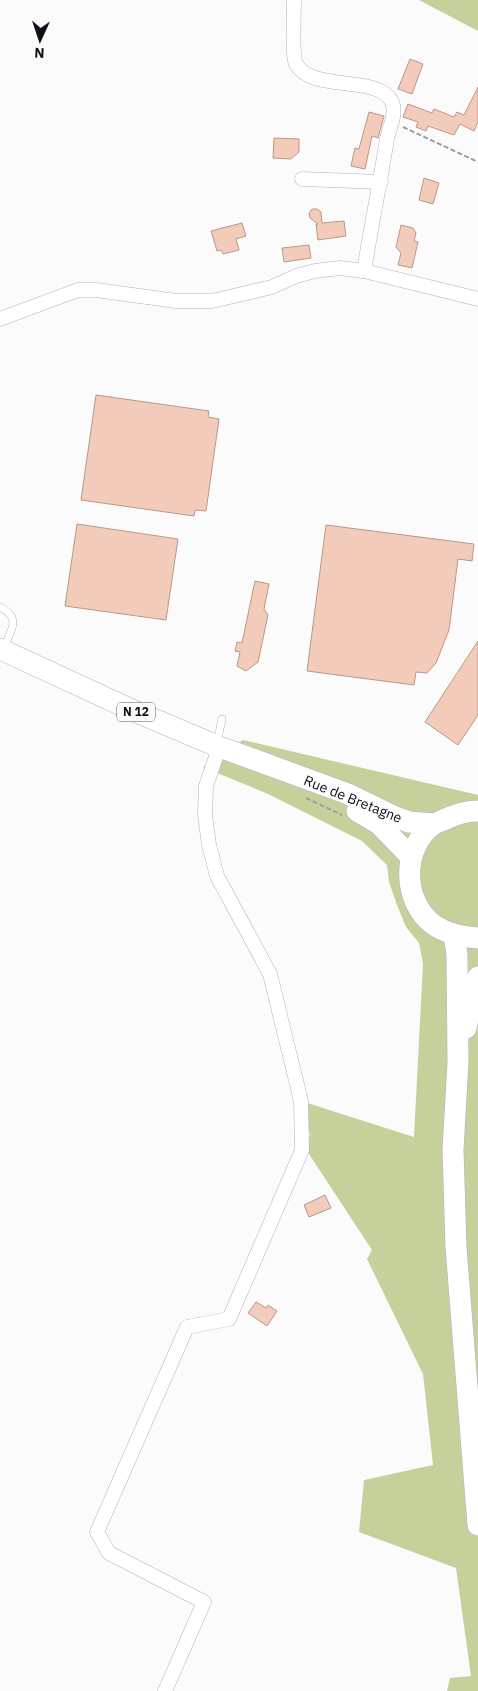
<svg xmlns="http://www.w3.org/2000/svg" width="478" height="1691" font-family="'IBM Plex Sans',sans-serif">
<rect width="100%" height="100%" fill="#fbfbfb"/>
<g fill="#c5d19a">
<polygon points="420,0 478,0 478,31 419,0"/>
<polygon points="243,740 478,795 478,1691 447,1691 450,1678 471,1676 456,1568 359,1532 364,1480 433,1465 423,1374 367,1259 372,1250 307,1151 310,1134 301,1101 414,1137 423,964 419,943 406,927 397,905 389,882 387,865 362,841 268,794 203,767"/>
</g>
<g fill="#f2cbbb" stroke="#bb9787">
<polygon points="410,59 423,64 412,94 398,89"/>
<polygon points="478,87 478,122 474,131 460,124 454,135 428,126 426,131 416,127 418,122 403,117 408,104 432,113 434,109 454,117 457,112 464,115"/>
<polygon points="369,112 384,116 378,138 372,136 365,169 351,166 355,148 359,149"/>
<polygon points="274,138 299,139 299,152 291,159 273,158"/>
<polygon points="424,178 439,183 433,204 419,200"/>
<polygon points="312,209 317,209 321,212 322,223 344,221 346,236 318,240 316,224 318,224 310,218 309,213"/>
<polygon points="242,223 246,236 236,239 239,250 223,254 221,250 217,251 211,231"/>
<polygon points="401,225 413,228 416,233 414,241 418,242 412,268 398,265 401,253 396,247"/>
<polygon points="309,245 311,258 284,262 282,248"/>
<polygon points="96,395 209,411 208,417 219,419 206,511 195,510 194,516 81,500"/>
<polygon points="77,524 178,539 166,620 65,606"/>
<polygon points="326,525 474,544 472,561 458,559 449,630 436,663 427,673 416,672 414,685 307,671"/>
<polygon points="255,581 269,584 264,609 268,615 258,662 246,671 237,666 240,652 235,651 237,642 242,643"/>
<polygon points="478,641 478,715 458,745 425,722"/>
<polygon points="325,1195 331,1208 309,1217 304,1205"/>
<polygon points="256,1302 266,1308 268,1305 277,1311 267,1326 248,1313"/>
</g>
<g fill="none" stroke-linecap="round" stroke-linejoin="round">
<g stroke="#c0a9c7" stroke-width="8">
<g id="lane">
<path d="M0,607C22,618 11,630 4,647"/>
<polyline points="217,743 222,719"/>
</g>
</g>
<g stroke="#c0a9c7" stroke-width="15">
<g id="street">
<path d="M294,0C294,12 292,57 296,64C312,93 379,74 392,102C397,114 389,128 387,139C380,183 371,227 364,271"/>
<polyline points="302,179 381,182"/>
<polyline points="0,319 78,290 96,290 176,301 212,301 272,287 296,276 315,271 340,268 364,271 478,299"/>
<polyline points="165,1691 204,1602 109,1553 97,1532 187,1327 229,1319 302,1150 301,1101 270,974 217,876 209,845 205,815 206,786 217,754 217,746"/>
</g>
</g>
<g stroke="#c0a9c7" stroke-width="22">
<g id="primary">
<polyline points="0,649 132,710 217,746 348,794 395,817 409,822 434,824"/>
<polyline points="357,811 379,824 411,857"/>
<path d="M478,811C466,811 459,814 448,818C444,820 438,822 434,824C401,847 402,902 434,925C447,934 462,937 478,938"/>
<polyline points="454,934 457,955 458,1062 453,1150 456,1247 478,1525"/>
<polyline points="466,1028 478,977"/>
</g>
</g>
<g stroke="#9f9ca0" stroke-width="2" stroke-dasharray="5 2.5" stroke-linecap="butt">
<polyline points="403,127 478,162"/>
<polyline points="306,798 342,815"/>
</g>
<use href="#lane" stroke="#fff" stroke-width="7"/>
<use href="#street" stroke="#fff" stroke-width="14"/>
<use href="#primary" stroke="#fff" stroke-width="21"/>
</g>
<g text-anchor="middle" stroke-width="4" stroke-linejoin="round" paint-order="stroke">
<rect fill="#fbfbfb" stroke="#5a545b" stroke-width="1" x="117" y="702.5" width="38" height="19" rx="4"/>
<g font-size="12" font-weight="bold" fill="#150d17">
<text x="136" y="716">N 12</text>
</g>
<g font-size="14" fill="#150d17" stroke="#fbfbfb">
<text transform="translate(353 799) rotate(22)" y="5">Rue de Bretagne</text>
</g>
</g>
<g transform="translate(40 40) rotate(183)" stroke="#fbfbfb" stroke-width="4" paint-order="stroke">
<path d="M0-4L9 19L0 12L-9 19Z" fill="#150d17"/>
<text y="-8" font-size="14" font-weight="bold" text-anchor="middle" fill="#150d17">N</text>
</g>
</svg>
